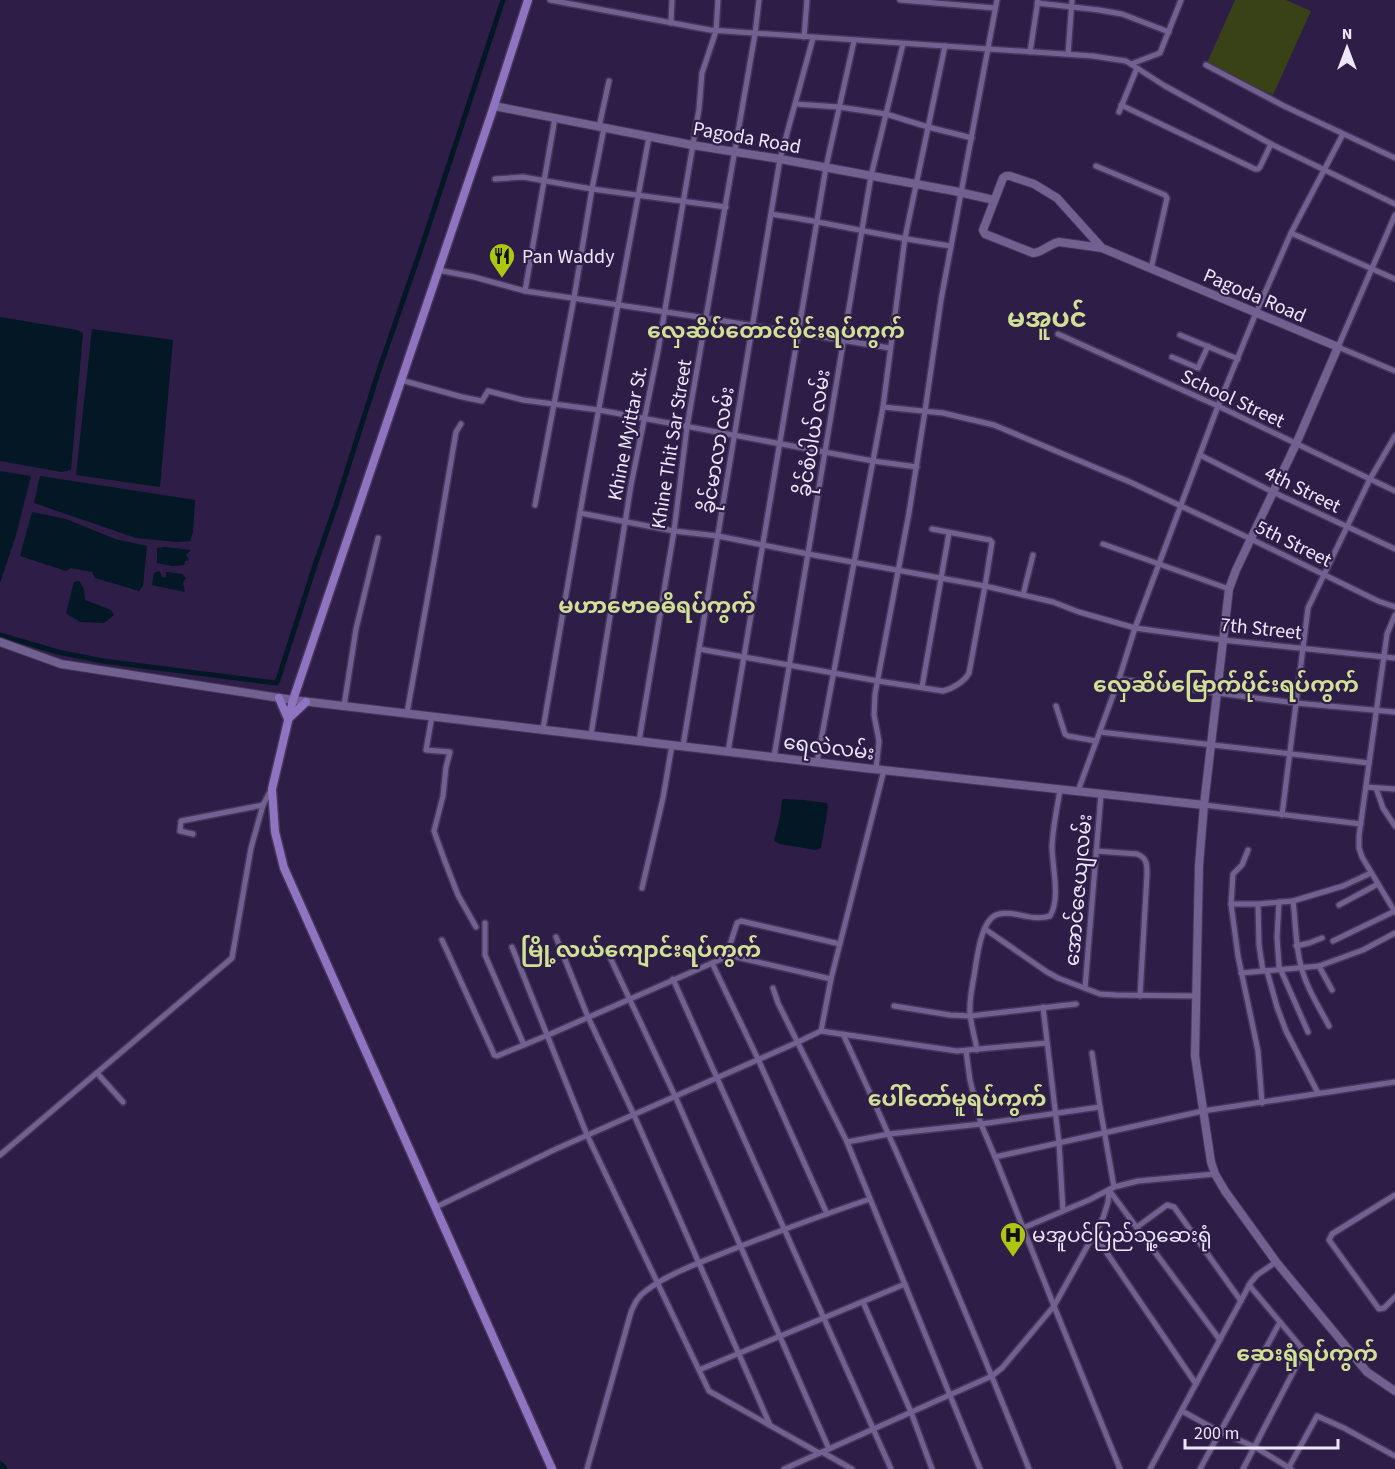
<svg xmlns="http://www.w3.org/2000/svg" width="1395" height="1469" font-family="'Source Sans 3','Noto Sans Myanmar',sans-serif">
<rect width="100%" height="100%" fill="#2d1d47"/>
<polygon fill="#394116" points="1235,0 1286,0 1311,11 1273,95 1206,65"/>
<g fill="#031724">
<polygon points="0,317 77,330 83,333 71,470 62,472 0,461"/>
<polygon points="92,329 173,340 160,487 76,475"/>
<polygon points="0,471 31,476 16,535 0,583"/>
<polygon points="40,476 195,500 193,532 190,541 177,542 136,538 34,503"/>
<polygon points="32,512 66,519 115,539 147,546 143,586 139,591 95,578 92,572 71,568 66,571 20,556"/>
<polygon points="165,547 191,550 186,555 189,560 185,561 184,565 172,566 157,563 157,548"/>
<polygon points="159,571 163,578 166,577 166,572 182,574 186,578 183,582 185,592 152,585 154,573"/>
<polygon points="79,581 84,589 85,600 111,610 114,615 104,623 80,622 66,613 74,582"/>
<polygon points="784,799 804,800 827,803 828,807 821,848 816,850 780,844 774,841 780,817 782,800"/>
</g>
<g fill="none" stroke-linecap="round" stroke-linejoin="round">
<polyline stroke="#031724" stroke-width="5" points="0,635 58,652 103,661 276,683 278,680 315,565 335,508 379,370 423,243 503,0"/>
<polyline stroke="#031724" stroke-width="9" points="0,1466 3,1469"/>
<g stroke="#45365a" stroke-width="8">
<g id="street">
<polyline points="550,0 710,30 1093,56 1126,61 1165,86 1273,145 1395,204"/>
<polyline points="900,0 995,8"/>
<polyline points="1037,3 1099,10 1122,14 1169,32"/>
<polyline points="671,23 672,0"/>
<polyline points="804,37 807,0"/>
<polyline points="1030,52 1038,0"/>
<polyline points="1068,54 1072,0"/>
<polyline points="1131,64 1160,53 1181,0"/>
<polyline points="1206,65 1284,106 1395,158"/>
<polyline points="795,104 839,107 886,114 928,127 972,138"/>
<polyline points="1121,105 1255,169 1258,169 1260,167 1271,144"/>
<polyline points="1119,112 1137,68"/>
<polyline points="599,127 609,81"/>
<polyline points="1096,166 1165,195 1167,198 1151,269"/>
<polyline points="495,179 523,177 592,189 726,207"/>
<path d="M771,214C831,223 891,238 951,246"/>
<polyline points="1395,215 1338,347 1395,371"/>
<polyline points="1291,233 1395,279"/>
<polyline points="438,270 474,277 525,291 706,318 890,348"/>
<polyline points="525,291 555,118"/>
<polyline points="1058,334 1218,406 1395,491"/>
<polyline points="1180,335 1238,359"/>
<polyline points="1172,357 1198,368 1208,346"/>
<polyline points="401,380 462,397 482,401 488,391 523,400 599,410 873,461 917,467"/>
<polyline points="883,407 943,413 994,425 1130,482 1251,539 1378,601 1395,607"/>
<polyline points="1200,455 1273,492 1395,549"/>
<polyline points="535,505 574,298 592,189 604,128"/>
<polyline points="580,513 674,531 718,536 808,554 985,586 1053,602 1079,612 1135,628 1223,640 1395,658"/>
<polyline points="1103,544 1229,589"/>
<polyline points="1023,595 1033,555"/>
<polyline points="1395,615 1387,634 1359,836 1359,848 1362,857 1395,912"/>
<path d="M699,649L878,681L943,691C952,689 964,682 969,673L985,586L992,542L990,540L932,529"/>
<polyline points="1119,679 1217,693 1296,703 1395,712"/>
<polyline points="922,687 949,533"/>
<polyline points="344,706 356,629 378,538"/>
<polyline points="1056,706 1065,734 1068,736 1096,741"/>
<polyline points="407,713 436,550 456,432 461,424"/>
<polyline points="432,716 426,750 450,752 446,767 443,796 434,831 444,859 458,895 476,927"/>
<polyline points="543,729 585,484 649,137"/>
<polyline points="1100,732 1369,763"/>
<polyline points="591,735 631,485 658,351 699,109 702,73 716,31 718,0"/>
<polyline points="639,741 674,531 687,427 755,34 759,0"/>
<polyline points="683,746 780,159 813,38"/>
<polyline points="728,752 826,167 854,41"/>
<polyline points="774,757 871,176 903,44"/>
<polyline points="817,762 883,407 905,238 945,46"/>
<polyline points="876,769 879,741 874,715 875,694 909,513 925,411 941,300 997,0"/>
<polyline points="1366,787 1395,789"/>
<polyline points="1376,788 1383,808 1395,826"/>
<polyline points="1078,791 1119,679 1135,628 1218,406 1256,313 1291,233 1343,134"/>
<polyline points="1204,805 1361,824"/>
<polyline points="1282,815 1308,608 1370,479 1395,436"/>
<polyline points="193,834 180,831 181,821 263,805"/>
<polyline points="1248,850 1242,865 1233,874 1231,904 1238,956 1258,1051 1262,1103"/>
<path d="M1096,851L1137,854C1147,858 1147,864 1147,874L1140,996"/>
<polyline points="642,888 663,798 672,745"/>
<path d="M1293,901C1296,923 1295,945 1301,966C1306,987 1319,1007 1329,1026"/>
<polyline points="1279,902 1277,937 1279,966 1308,1032"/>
<polyline points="1231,904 1258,904 1293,901 1343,886 1371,873"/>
<polyline points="1258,904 1259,945 1263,971"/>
<polyline points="1339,905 1378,884"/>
<polyline points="485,923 485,955 524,1045"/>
<polyline points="985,929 1047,972 1058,978 1100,994 1116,995 1196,996"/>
<polyline points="556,937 588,1017 634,1115 770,1425"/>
<polyline points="442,940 493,1052 494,1055 497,1056 548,1035 726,957 736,957 831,979"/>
<polyline points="1333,941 1395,911"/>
<polyline points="1296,946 1309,943 1322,938"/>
<polyline points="512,947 587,1135 709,1391 819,1453"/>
<polyline points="608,953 675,1096 829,1449"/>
<polyline points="726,957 737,923 741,921 840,944"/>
<polyline points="712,963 758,1059 827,1214"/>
<polyline points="1319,966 1332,990"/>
<polyline points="1267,971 1277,1007 1286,1031 1318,1093"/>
<polyline points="1241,973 1319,966 1363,950 1395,933"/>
<polyline points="673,979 891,1469"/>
<polyline points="773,988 778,1003 847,1142 980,1469"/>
<polyline points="1085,988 1101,794"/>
<polyline points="894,1006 950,1015 970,1016 1076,1004"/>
<polyline points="1043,1007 1059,1143 1063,1211"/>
<polyline points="821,1031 831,979 884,770"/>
<path d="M843,1034C909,1177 971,1322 1029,1469"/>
<path d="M977,1050C975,1038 971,1025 970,1013C969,1001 972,988 974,976C977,960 980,918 999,914C1015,910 1031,922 1050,916C1061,898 1052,867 1052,846C1053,827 1057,808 1060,790"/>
<polyline points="1092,1053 1100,1107"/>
<polyline points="97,1073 123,1102"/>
<polyline points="847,1142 889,1134 981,1124 1100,1107 1114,1187"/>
<polyline points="0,1155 232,958 251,848 263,805 271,790"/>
<polyline points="995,1157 1203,1111 1395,1082"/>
<polyline points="1109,1190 1108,1202 1103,1218 1054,1306 1120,1469"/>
<polyline points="1109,1190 1220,1340"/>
<polyline points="1395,1195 1332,1234 1329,1240 1379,1309 1384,1308 1395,1297"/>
<polyline points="436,1207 556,1149 798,1042 821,1031 957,1051 1047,1043"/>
<polyline points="1137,1227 1167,1205 1174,1207 1241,1301"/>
<polyline points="1023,1228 1089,1200 1114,1187 1138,1181 1215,1174"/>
<polyline points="1094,1234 1196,1384"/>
<polyline points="863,1302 911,1412 932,1469"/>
<polyline points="699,1370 905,1284"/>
<polyline points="1182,1411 1220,1432 1255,1447 1291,1469"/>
<polyline points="822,1452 852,1469"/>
<path d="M587,1469L631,1312C635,1303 638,1296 647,1290C668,1274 701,1262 726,1252C774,1233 822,1215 870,1199"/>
<polyline points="784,1469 992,1376 1002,1368 1054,1306 995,1157 981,1124 970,1080 966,1051"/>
<polyline points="1150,1469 1251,1282 1257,1275 1276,1262"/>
<polyline points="1200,1469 1280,1322"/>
<polyline points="1243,1469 1302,1355 1301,1347 1249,1285"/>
<polyline points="1288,1469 1317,1416 1344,1428 1395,1456"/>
</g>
</g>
<g stroke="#45365a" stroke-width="10">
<g id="secondary">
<polyline points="494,106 692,145 780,159 954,191 994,200"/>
<path d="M1102,248L1057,198L1034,184L1010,176H1006L1003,178L983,230L985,234L1033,253C1042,253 1049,244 1059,242L1102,248L1338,347L1296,444L1236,570L1229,589L1204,805L1199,865L1195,1056L1211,1162L1215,1174L1225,1191L1277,1263L1367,1372L1395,1391"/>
<polyline points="0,642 61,664 293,700 864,768 1204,805"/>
</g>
</g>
<g stroke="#45365a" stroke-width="11">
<g id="primary">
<polyline points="528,0 494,106 293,700 272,789 275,832 284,868 552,1469"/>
<polyline points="279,698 288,719 306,702"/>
</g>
</g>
<use href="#street" stroke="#716191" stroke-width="5"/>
<use href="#secondary" stroke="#716191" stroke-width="8"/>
<use href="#primary" stroke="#8f74c2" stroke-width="8"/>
</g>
<defs>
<g id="restaurant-pin" transform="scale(1.35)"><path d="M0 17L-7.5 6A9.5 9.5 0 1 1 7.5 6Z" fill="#adc610" stroke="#2d1d47"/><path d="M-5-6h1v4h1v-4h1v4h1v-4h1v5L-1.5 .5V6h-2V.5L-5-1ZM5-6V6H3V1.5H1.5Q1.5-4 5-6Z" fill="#111"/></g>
<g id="hospital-pin" transform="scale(1.35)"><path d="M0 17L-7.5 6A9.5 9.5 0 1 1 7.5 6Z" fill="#adc610" stroke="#2d1d47"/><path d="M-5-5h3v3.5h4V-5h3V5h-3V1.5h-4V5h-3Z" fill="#111"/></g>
</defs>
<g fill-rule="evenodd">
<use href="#restaurant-pin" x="502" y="256"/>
<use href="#hospital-pin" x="1013" y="1235"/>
</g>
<g text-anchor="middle" stroke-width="4.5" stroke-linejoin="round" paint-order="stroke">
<g font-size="20" fill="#ede7fd" stroke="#2d1d47">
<text transform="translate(747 137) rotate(10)" y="7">Pagoda Road</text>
<text transform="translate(1255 295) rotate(23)" y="7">Pagoda Road</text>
<text transform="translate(1233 398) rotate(25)" y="7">School Street</text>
<text transform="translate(627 433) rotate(-79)" y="7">Khine Myittar St.</text>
<text transform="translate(813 433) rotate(-81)" y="7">ခိုင်စံပါယ် လမ်း</text>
<text transform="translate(671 444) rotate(-81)" y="7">Khine Thit Sar Street</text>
<text transform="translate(717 450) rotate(-81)" y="7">ခိုင်မာလာ လမ်း</text>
<text transform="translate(1303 489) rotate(26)" y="7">4th Street</text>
<text transform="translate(1294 543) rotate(26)" y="7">5th Street</text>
<text transform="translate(1261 628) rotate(6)" y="7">7th Street</text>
<text transform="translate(829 747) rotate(7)" y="7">ရေလဲလမ်း</text>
<text transform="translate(1078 890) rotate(-85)" y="7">အောင်ဇေယျလမ်း</text>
</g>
<g font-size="20" fill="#ede7fd" stroke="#2d1d47" text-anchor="start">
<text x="522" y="263">Pan Waddy</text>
<text x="1032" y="1242">မအူပင်ပြည်သူ့ဆေးရုံ</text>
</g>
<g font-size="22" font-weight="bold" fill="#d0e094" stroke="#2d1d47">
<text x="776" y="338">လှေဆိပ်တောင်ပိုင်းရပ်ကွက်</text>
<text x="657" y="613">မဟာဗောဓဓိရပ်ကွက်</text>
<text x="1226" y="692">လှေဆိပ်မြောက်ပိုင်းရပ်ကွက်</text>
<text x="641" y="957">မြို့လယ်ကျောင်းရပ်ကွက်</text>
<text x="957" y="1106">ပေါ်တော်မူရပ်ကွက်</text>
<text x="1307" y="1361">ဆေးရုံရပ်ကွက်</text>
</g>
<g font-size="26" font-weight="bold" fill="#d0e094" stroke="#2d1d47">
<text x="1047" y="327">မအူပင်</text>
</g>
</g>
<g transform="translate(1347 48)" stroke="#2d1d47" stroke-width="4.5" paint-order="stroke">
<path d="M0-4.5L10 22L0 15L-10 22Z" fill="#ede7fd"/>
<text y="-9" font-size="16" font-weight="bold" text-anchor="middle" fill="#ede7fd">N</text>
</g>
<path d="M1185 1439v9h153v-9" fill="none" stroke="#ede7fd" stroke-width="3"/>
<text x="1194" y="1439" font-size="18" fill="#ede7fd" stroke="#2d1d47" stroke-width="4.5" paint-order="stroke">200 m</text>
</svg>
